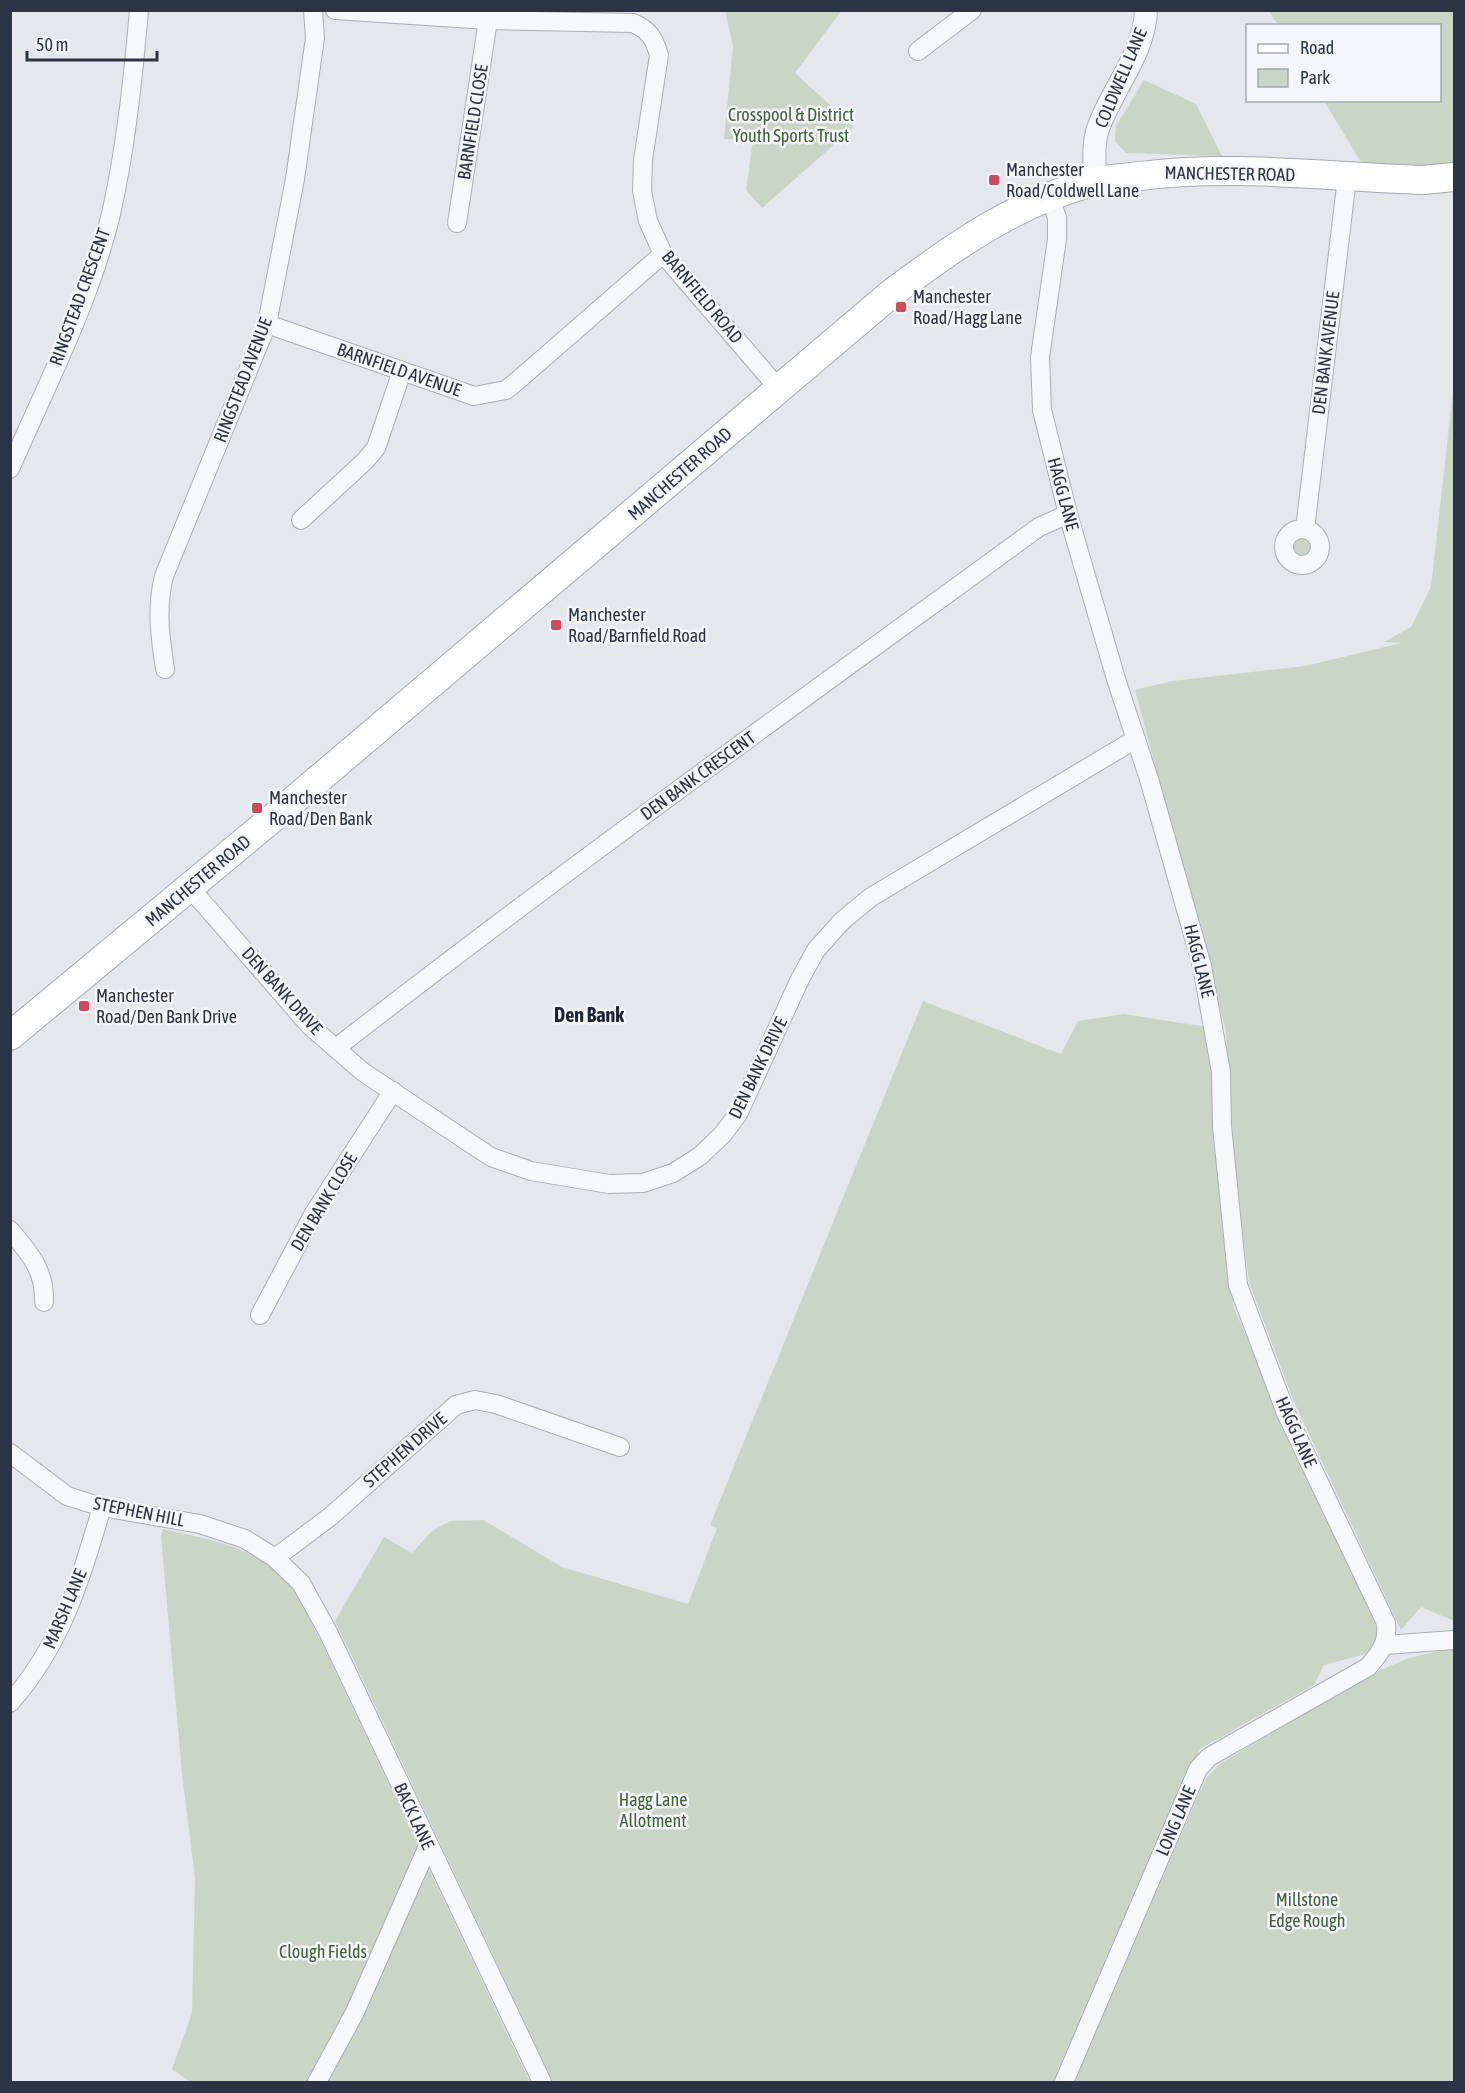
<svg xmlns="http://www.w3.org/2000/svg" width="1465" height="2093" font-family="'Asap Condensed',sans-serif">
<rect width="100%" height="100%" fill="#e4e7ec"/>
<g fill="#c9d6c5">
<polygon points="725,11 841,11 795,73 854,127 762,208 746,190 753,140 724,139 733,46"/>
<polygon points="1269,11 1454,11 1454,163 1366,170 1324,101 1440,100 1440,26 1278,25"/>
<polygon points="1144,80 1196,104 1222,156 1126,153 1115,141 1116,126"/>
<polygon points="1454,383 1454,1621 1421,1607 1401,1630 1294,1402 1249,1282 1229,1125 1226,1031 1135,690 1172,681 1305,666 1402,643 1384,642 1411,627 1431,587"/>
<circle cx="1302" cy="547" r="10"/>
<polygon points="923,1001 1061,1054 1078,1021 1124,1014 1207,1027 1234,1308 1279,1412 1378,1623 1373,1652 1324,1665 1314,1685 1200,1749 1054,2082 553,2082 335,1621 384,1537 412,1553 432,1531 450,1521 483,1520 562,1567 688,1604 717,1528 710,1525"/>
<path d="M163,1529C210,1540 264,1547 294,1590C304,1605 311,1623 320,1639L530,2082H191L172,2069L192,2013L195,1878L182,1774L161,1536Z"/>
<polygon points="1454,1648 1454,2082 1073,2082 1205,1780 1221,1763 1369,1675 1409,1658"/>
</g>
<g fill="none" stroke-linecap="round" stroke-linejoin="round">
<g stroke="#a9aeb7" stroke-width="20">
<g id="minor">
<path d="M335,10L488,20L633,23C649,30 654,38 659,55L643,160L642,191L648,221L663,254L779,389"/>
<polyline points="918,51 972,10"/>
<path d="M1050,196L1057,218V239L1040,357L1042,410L1068,514L1116,679L1149,779L1202,966L1221,1072L1222,1126L1238,1285L1286,1413L1386,1623C1388,1643 1381,1652 1368,1667L1209,1757L1198,1769L1064,2082"/>
<polyline points="457,223 488,20"/>
<polyline points="267,324 474,396 506,390 516,382 663,254"/>
<path d="M10,469C46,386 90,302 111,214C126,147 133,79 139,10"/>
<polyline points="301,520 365,461 376,448 402,371"/>
<polyline points="1305,529 1347,178"/>
<circle cx="1302" cy="547" r="18"/>
<path d="M165,669C160,636 156,609 164,576L267,324L295,179L315,38L313,10"/>
<polyline points="190,888 310,1026 363,1072 491,1157 531,1171 609,1184 643,1183 673,1173 700,1156 723,1134 738,1114 800,979 816,950 842,921 871,897 1136,739"/>
<path d="M336,1048C566,869 803,699 1039,527L1068,514"/>
<path d="M10,1230C30,1254 45,1270 44,1302"/>
<polyline points="260,1315 313,1215 393,1091"/>
<polyline points="10,1453 67,1496 102,1507 200,1524 245,1539 275,1558 301,1583 328,1632 542,2082"/>
<polyline points="275,1558 331,1516 456,1405 475,1400 496,1404 620,1447"/>
<polyline points="1385,1645 1454,1640"/>
<path d="M10,1703C62,1644 80,1581 102,1507"/>
<polyline points="317,2082 355,2012 428,1846"/>
</g>
</g>
<g stroke="#a9aeb7" stroke-width="24">
<path id="tertiary" d="M1095,181C1095,163 1092,143 1099,126C1113,88 1145,52 1146,10"/>
</g>
<g stroke="#a3abb8" stroke-width="30">
<path id="primary" d="M10,1036L268,822L892,293C953,247 1018,201 1094,182C1109,178 1125,178 1140,176C1233,164 1329,177 1423,180L1454,177"/>
</g>
<use href="#minor" stroke="#f7f8fa" stroke-width="18"/>
<use href="#tertiary" stroke="#f7f8fa" stroke-width="22"/>
<use href="#primary" stroke="#fff" stroke-width="28"/>
</g>
<g fill="#d1495b" stroke="#f4f6f9" stroke-width="2">
<rect x="988" y="174" width="12" height="12" rx="3"/>
<rect x="895" y="301" width="12" height="12" rx="3"/>
<rect x="550" y="619" width="12" height="12" rx="3"/>
<rect x="251" y="802" width="12" height="12" rx="3"/>
<rect x="78" y="1000" width="12" height="12" rx="3"/>
</g>
<g text-anchor="middle" stroke-width="5" stroke-linejoin="round" paint-order="stroke">
<g font-size="18" fill="#2b3445" stroke="#f4f6f9">
<text transform="translate(1121 78) rotate(-67)" y="6">COLDWELL LANE</text>
<text transform="translate(473 122) rotate(-81)" y="6">BARNFIELD CLOSE</text>
<text transform="translate(1230 174) rotate(1)" y="6">MANCHESTER ROAD</text>
<text transform="translate(80 297) rotate(-70)" y="6">RINGSTEAD CRESCENT</text>
<text transform="translate(702 297) rotate(50)" y="6">BARNFIELD ROAD</text>
<text transform="translate(1326 353) rotate(-83)" y="6">DEN BANK AVENUE</text>
<text transform="translate(399 370) rotate(19)" y="6">BARNFIELD AVENUE</text>
<text transform="translate(243 380) rotate(-69)" y="6">RINGSTEAD AVENUE</text>
<text transform="translate(680 474) rotate(-41)" y="6">MANCHESTER ROAD</text>
<text transform="translate(1063 494) rotate(75)" y="6">HAGG LANE</text>
<text transform="translate(698 776) rotate(-36)" y="6">DEN BANK CRESCENT</text>
<text transform="translate(198 881) rotate(-40)" y="6">MANCHESTER ROAD</text>
<text transform="translate(1199 961) rotate(76)" y="6">HAGG LANE</text>
<text transform="translate(282 991) rotate(48)" y="6">DEN BANK DRIVE</text>
<text transform="translate(758 1068) rotate(-64)" y="6">DEN BANK DRIVE</text>
<text transform="translate(324 1202) rotate(-59)" y="6">DEN BANK CLOSE</text>
<text transform="translate(1296 1432) rotate(66)" y="6">HAGG LANE</text>
<text transform="translate(405 1450) rotate(-41)" y="6">STEPHEN DRIVE</text>
<text transform="translate(139 1512) rotate(11)" y="6">STEPHEN HILL</text>
<text transform="translate(65 1609) rotate(-67)" y="6">MARSH LANE</text>
<text transform="translate(414 1816) rotate(65)" y="6">BACK LANE</text>
<text transform="translate(1176 1821) rotate(-67)" y="6">LONG LANE</text>
</g>
<g font-size="18" fill="#3f6138" stroke="#f4f6f9">
<text x="791" y="121">Crosspool &amp; District<tspan x="791" dy="21">Youth Sports Trust</tspan></text>
<text x="653" y="1806">Hagg Lane<tspan x="653" dy="21">Allotment</tspan></text>
<text x="1307" y="1906">Millstone<tspan x="1307" dy="21">Edge Rough</tspan></text>
<text x="323" y="1958">Clough Fields</text>
</g>
<g font-size="18" fill="#2b3445" stroke="#f4f6f9" text-anchor="start">
<text x="1006" y="176">Manchester<tspan x="1006" dy="21">Road/Coldwell Lane</tspan></text>
<text x="913" y="303">Manchester<tspan x="913" dy="21">Road/Hagg Lane</tspan></text>
<text x="568" y="621">Manchester<tspan x="568" dy="21">Road/Barnfield Road</tspan></text>
<text x="269" y="804">Manchester<tspan x="269" dy="21">Road/Den Bank</tspan></text>
<text x="96" y="1002">Manchester<tspan x="96" dy="21">Road/Den Bank Drive</tspan></text>
</g>
<g font-size="20" font-weight="bold" fill="#1d2536" stroke="#f4f6f9">
<text x="589" y="1022">Den Bank</text>
</g>
</g>
<rect width="1465" height="2093" fill="none" stroke="#2b3445" stroke-width="24"/>
<rect x="1246" y="24" width="195" height="78" fill="#f4f6f9" stroke="#a4a8b1" stroke-width="1.5"/>
<rect x="1258" y="44" width="30" height="9" fill="#ffffff" stroke="#a4a8b1" stroke-width="1.5"/>
<text x="1300" y="54" font-size="18" fill="#2b3445">Road</text>
<rect x="1258" y="69" width="30" height="18" fill="#c9d6c5" stroke="#a4a8b1" stroke-width="1.5"/>
<text x="1300" y="84" font-size="18" fill="#2b3445">Park</text>
<path d="M27 51v9h130v-9" fill="none" stroke="#2b3445" stroke-width="3"/>
<text x="36" y="51" font-size="18" fill="#2b3445" stroke="#f4f6f9" stroke-width="4.5" paint-order="stroke">50 m</text>
</svg>
